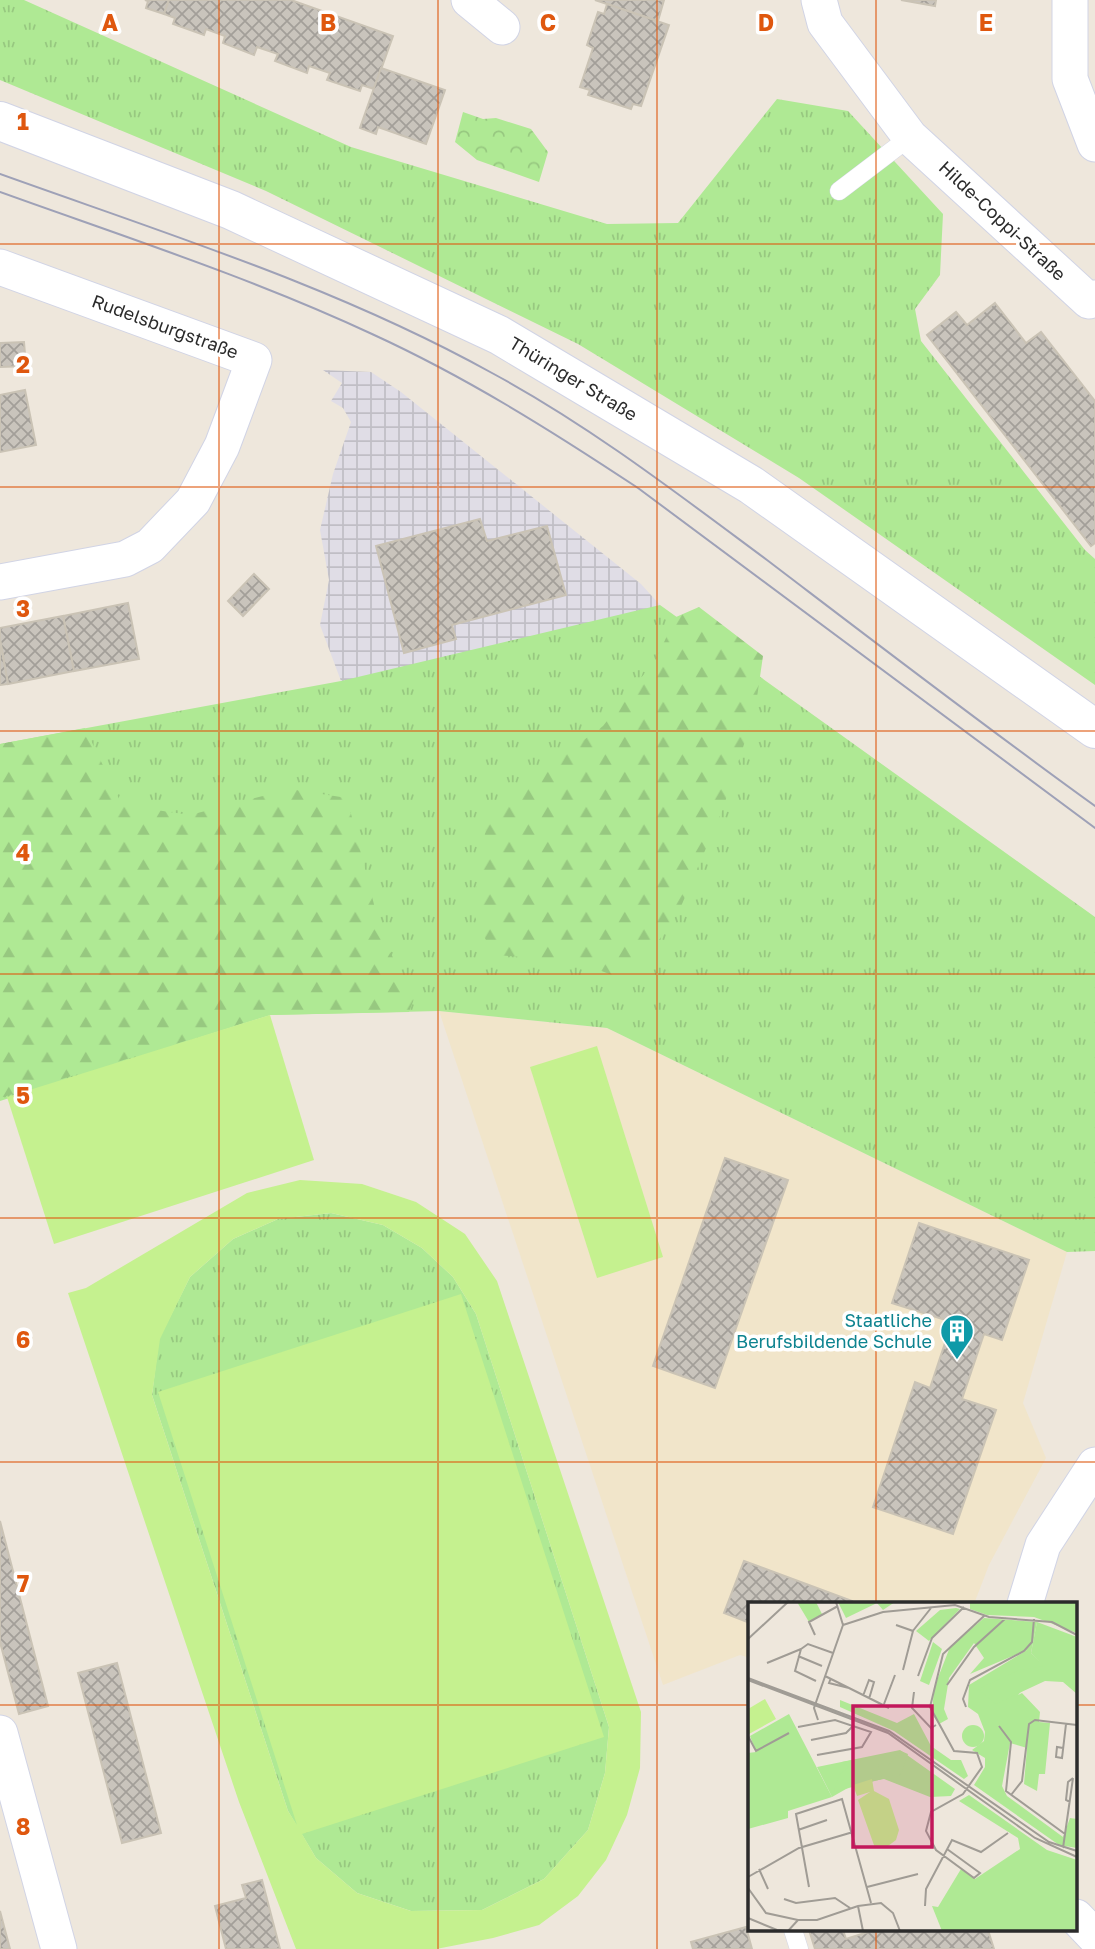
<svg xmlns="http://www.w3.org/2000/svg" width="1095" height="1949" font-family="'Golos Text',sans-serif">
<defs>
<pattern id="industrial-grid" width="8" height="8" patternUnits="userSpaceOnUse" patternTransform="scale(1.75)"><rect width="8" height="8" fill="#e0dde6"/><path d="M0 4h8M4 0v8" fill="none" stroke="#c0bec5"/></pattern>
<pattern id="grass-tufts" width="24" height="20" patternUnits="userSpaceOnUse" patternTransform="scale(1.75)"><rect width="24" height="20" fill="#afe994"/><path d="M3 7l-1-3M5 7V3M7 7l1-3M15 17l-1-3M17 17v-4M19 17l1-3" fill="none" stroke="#97c880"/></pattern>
<pattern id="forest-firs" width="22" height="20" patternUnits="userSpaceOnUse" patternTransform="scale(1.75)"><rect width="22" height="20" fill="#afe994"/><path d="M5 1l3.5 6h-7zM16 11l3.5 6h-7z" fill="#97c880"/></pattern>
<pattern id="park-crowns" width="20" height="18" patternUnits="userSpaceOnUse" patternTransform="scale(1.75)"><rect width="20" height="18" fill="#afe994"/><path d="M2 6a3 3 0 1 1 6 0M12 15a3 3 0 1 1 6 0" fill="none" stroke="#97c880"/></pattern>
<pattern id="building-cross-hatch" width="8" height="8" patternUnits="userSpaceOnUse" patternTransform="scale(1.75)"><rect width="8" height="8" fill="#c9c4bc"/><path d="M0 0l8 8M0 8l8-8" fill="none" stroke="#a39f99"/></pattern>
</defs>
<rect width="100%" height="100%" fill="#eee7dc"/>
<polygon fill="url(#industrial-grid)" points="323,370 371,372 401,392 641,584 660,605 660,631 364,724 341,681 320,625 329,580 320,530 333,474 351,422 343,408 331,401 342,383"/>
<polygon fill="#f1e5ca" points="439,1011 607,1028 1067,1252 1023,1403 1046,1458 989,1565 974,1604 750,1604 750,1658 740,1655 663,1685"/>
<g fill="url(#grass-tufts)">
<polygon points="0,0 24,0 351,147 607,224 678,223 777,99 848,111 943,214 940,275 915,309 921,341 1085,550 1095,559 1095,685 799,478 578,344 266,191 0,80"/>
<polygon points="660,605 1095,917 1095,1251 1067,1252 607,1028 439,1011 270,1015 0,1101 0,744 341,681"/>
<polygon points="331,1213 383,1225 422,1248 453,1277 476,1314 609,1727 605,1773 588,1830 544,1879 482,1910 411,1911 357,1893 316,1858 288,1811 152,1395 159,1339 190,1277 233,1239 278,1219"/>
</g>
<g fill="url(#forest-firs)">
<polygon points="699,607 763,656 755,711 722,811 679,911 630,982 573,960 493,955 475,917 478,865 487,825 511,793 603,726 656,659 676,617"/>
<polygon points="85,728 122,805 190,815 290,789 347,798 382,936 414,999 409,1012 270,1015 0,1098 0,744"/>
</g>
<polygon fill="url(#park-crowns)" points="463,112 483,119 496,118 531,129 548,152 539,182 477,160 455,142"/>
<g fill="#c5f18f" fill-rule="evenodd">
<polygon points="270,1015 314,1160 54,1244 7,1097"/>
<polygon points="597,1046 663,1257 597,1278 530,1067"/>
<path d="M300,1180L362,1184L416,1202L465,1234L497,1281L641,1712L640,1768L627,1815L606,1860L578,1896L539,1925L493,1938L436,1949H296L239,1802L68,1293L86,1288L247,1193ZM331,1213L383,1225L422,1248L453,1277L476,1314L609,1727L605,1773L588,1830L544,1879L482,1910L411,1911L357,1893L316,1858L302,1834L604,1737L461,1294L158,1392L297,1825L288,1811L152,1395L160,1339L190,1277L233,1239L278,1219Z"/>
</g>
<g fill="url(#building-cross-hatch)" stroke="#cac3b5" stroke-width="2">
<polygon points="145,0 169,0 164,14 146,8 148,1"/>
<polygon points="169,0 291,0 393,36 374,89 362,85 360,91 327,80 330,73 309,66 307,73 275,61 278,54 257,47 254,55 223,43 225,36 206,29 204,35 173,24 175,18 164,14"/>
<polygon points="595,0 664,0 658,21"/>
<polygon points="901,0 936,0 935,6"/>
<polygon points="607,4 669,25 641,106 633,104 631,109 588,95 590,90 580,87 593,48 587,45 598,12 604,14"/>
<polygon points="381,68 445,90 426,144 378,127 376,134 360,128"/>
<polygon points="995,303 1026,343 1041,332 1095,401 1095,543 1091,546 927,335 956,312 967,325"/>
<polygon points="24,342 26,366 0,367 0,343"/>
<polygon points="25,390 36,445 0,452 0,395"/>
<polygon points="480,519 487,541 547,526 566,595 452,625 456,639 404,653 376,546"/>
<polygon points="254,574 269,589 243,616 228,601"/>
<polygon points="128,603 139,659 74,671 63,616"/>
<polygon points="63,616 74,671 8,684 0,640 0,628"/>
<polygon points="0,640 8,684 0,685"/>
<polygon points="725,1158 788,1180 715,1388 653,1366"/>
<polygon points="919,1223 1029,1260 1002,1340 984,1334 962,1399 996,1410 953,1534 873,1507 915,1382 930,1388 952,1322 892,1303"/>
<polygon points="0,1521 48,1706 19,1714 0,1642"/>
<polygon points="744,1561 852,1601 850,1604 750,1604 750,1623 724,1613"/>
<polygon points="117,1663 161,1833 122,1843 78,1673"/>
<polygon points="262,1880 280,1949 226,1949 215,1906 246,1898 242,1885"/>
<polygon points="0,1911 10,1949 0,1949"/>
<polygon points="746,1927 752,1949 693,1949 691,1942"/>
<polygon points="809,1930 843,1930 846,1939 874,1930 988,1930 994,1949 815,1949"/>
</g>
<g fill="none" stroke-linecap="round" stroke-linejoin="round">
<g stroke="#d1d4e5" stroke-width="19">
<g id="lane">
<polyline points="839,191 910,137"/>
<polyline points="793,1930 799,1949"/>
</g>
</g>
<g stroke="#d1d4e5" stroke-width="37">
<g id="street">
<polyline points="469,0 502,27"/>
<polyline points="819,0 825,23 910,137 1089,301 1095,298"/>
<polyline points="1070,0 1070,79 1095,144"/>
<polyline points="0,267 254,360 222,446 193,501 150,546 125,559 0,582"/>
<polyline points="1025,1604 1043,1545 1095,1465"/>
<polyline points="0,1733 59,1949"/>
<polyline points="1076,1917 1095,1937"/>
</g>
</g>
<g stroke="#d1d4e5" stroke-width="40">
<polyline id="secondary" points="0,121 231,210 499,335 751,485 1095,729"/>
</g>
<use href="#lane" stroke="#fff" stroke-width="18"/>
<use href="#street" stroke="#fff" stroke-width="35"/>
<use href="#secondary" stroke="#fff" stroke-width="38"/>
<g stroke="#9ea1b7" stroke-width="2">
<path d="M0,174C167,234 337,287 492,373C590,426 678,494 767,560C876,643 984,726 1095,806"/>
<path d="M0,192C125,237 252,278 372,334C466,377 552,431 638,488L1095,828"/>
</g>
</g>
<path fill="none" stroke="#df570e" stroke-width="2" stroke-opacity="0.55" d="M219,0V1949M438,0V1949M657,0V1949M876,0V1604M0,244H1095M0,487H1095M0,731H1095M0,974H1095M0,1218H1095M0,1462H1095M0,1705H750M1076,1705H1095M876,1930V1949"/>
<defs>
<g id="building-pin" transform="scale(1.75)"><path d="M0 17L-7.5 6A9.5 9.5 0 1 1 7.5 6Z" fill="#0f9aa8" stroke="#fff"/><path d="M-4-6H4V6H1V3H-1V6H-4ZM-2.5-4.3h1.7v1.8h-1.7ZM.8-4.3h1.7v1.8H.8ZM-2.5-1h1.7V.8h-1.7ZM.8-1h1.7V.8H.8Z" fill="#fff"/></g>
</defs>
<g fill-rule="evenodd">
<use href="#building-pin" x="957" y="1331"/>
</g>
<g text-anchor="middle" stroke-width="7" stroke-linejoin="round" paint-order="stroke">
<g font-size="18" fill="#2b2b2b" stroke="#fff">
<text transform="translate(1002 221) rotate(43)" y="6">Hilde-Coppi-Straße</text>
<text transform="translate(165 327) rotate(20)" y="6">Rudelsburgstraße</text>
<text transform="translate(573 379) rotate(31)" y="6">Thüringer Straße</text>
</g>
<g font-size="18" fill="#0d838f" stroke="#fff" text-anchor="end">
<text x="932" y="1327">Staatliche<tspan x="932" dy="21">Berufsbildende Schule</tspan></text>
</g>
</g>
<g transform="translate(748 1602)">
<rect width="329" height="329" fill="#eee7dc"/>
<path d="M90,0H147L135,8L129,1L98,16ZM208,6L212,7L181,39L168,29L192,8ZM236,16L289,20L283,51L296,64L270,93L274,91L292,110L291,120L302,121L297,172H291L289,189L276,182L279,146L262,141L254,184L259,194L315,235L322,216L329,217V246L311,243L226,183L237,165V156L224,148L236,139L237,130L230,112L220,105L221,83L279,48L222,72L236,56L226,41L201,76L196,107L200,117L191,122L184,112L186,86L202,45ZM185,40L194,47L181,83L172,79ZM92,98L149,121L166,112L183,144L203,158H213L220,174L216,177L146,129L92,105ZM152,148L207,187L203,194L182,195L136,177L105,183L84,195L69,165ZM125,192L137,196L149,229L140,242L128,238L116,205ZM221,193L299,248L329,258V329H194L184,304L190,305L213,267L227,277L272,247L270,236L211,199Z" fill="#afe994"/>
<path d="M222,0H329V31L286,15L239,13L222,7ZM289,20L329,35V92L315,80L297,79L248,102L230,87L271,68L295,64L283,51ZM153,149L160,152L154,170L150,175L140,173V164ZM111,157L114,162H130L134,177L86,190L91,173L101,165L94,160Z" fill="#afe994"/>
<path d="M214 134a11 11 0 1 1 22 0a11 11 0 1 1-22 0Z" fill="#afe994"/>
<path d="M49,0H68L74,12L61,20ZM41,112L84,195L40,209V216L0,227V151L8,150L2,134Z" fill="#afe994"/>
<path d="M17,97L28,117L1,132L0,107ZM124,177L126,189L141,197L151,228L148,238L140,244L127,246L110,198L122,190L109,194L105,183Z" fill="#c5f18f"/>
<path fill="none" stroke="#a09c95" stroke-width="2" d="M88,0L95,23M95,23L135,10L207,3L241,15L304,20L329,33M148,23L165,29L155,68M164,30L183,6M67,33L61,20L90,4M0,37L40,0M50,54L74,64M19,61L53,47M77,74L141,106M170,74L184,36L216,5M0,76L141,129L301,240L329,249M83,76L81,81L101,86M0,78L140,131L287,236L329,255M68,79L47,69L53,47L60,42L85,51M199,83L226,45L258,16M166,90L164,106L183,126L188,123M115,94L121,78L126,80L121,97M136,102L147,73M218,105L215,97L222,78L276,49L284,40L286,17M70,118L66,106L95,23M251,124L263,140L258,189L317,232M50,125L87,118L123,130L114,145L69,153M0,134L8,149L41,131M63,138L98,131L105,124M315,146L309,145L308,155L314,156L318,122M263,193L274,179L281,122L287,118L329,123M322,200L318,198L320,180L325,176M50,228L79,218M315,246L325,176M199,247L232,271L226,276L188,248L178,229L183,210L215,192L234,165L229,151L206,149L182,105L195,52L236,14M11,267L20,287M0,275L51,246L105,230M61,285L48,212L94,197L123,301M119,285L170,272M0,286L18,311L50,318H69L110,304L133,301L145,311L152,329M36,297L48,301L87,296L102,306M110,304L115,329M177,304L178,287L204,238L233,250L260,231M0,316L29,328L40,329L50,318"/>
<path fill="#c2185b" fill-opacity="0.15" stroke="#c2185b" stroke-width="3.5" d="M105,104H184V245H105Z"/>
<rect width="329" height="329" fill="none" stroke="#2b2b2b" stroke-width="3.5"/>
</g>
<g font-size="23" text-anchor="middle" font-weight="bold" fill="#df570e" stroke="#fff" stroke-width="7" stroke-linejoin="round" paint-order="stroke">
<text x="110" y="31">A</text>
<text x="328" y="31">B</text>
<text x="548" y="31">C</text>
<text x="766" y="31">D</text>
<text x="986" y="31">E</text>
<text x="23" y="130">1</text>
<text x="23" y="373">2</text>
<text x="23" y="617">3</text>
<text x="23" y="861">4</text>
<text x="23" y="1104">5</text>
<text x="23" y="1348">6</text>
<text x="23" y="1592">7</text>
<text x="23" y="1835">8</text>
</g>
</svg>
